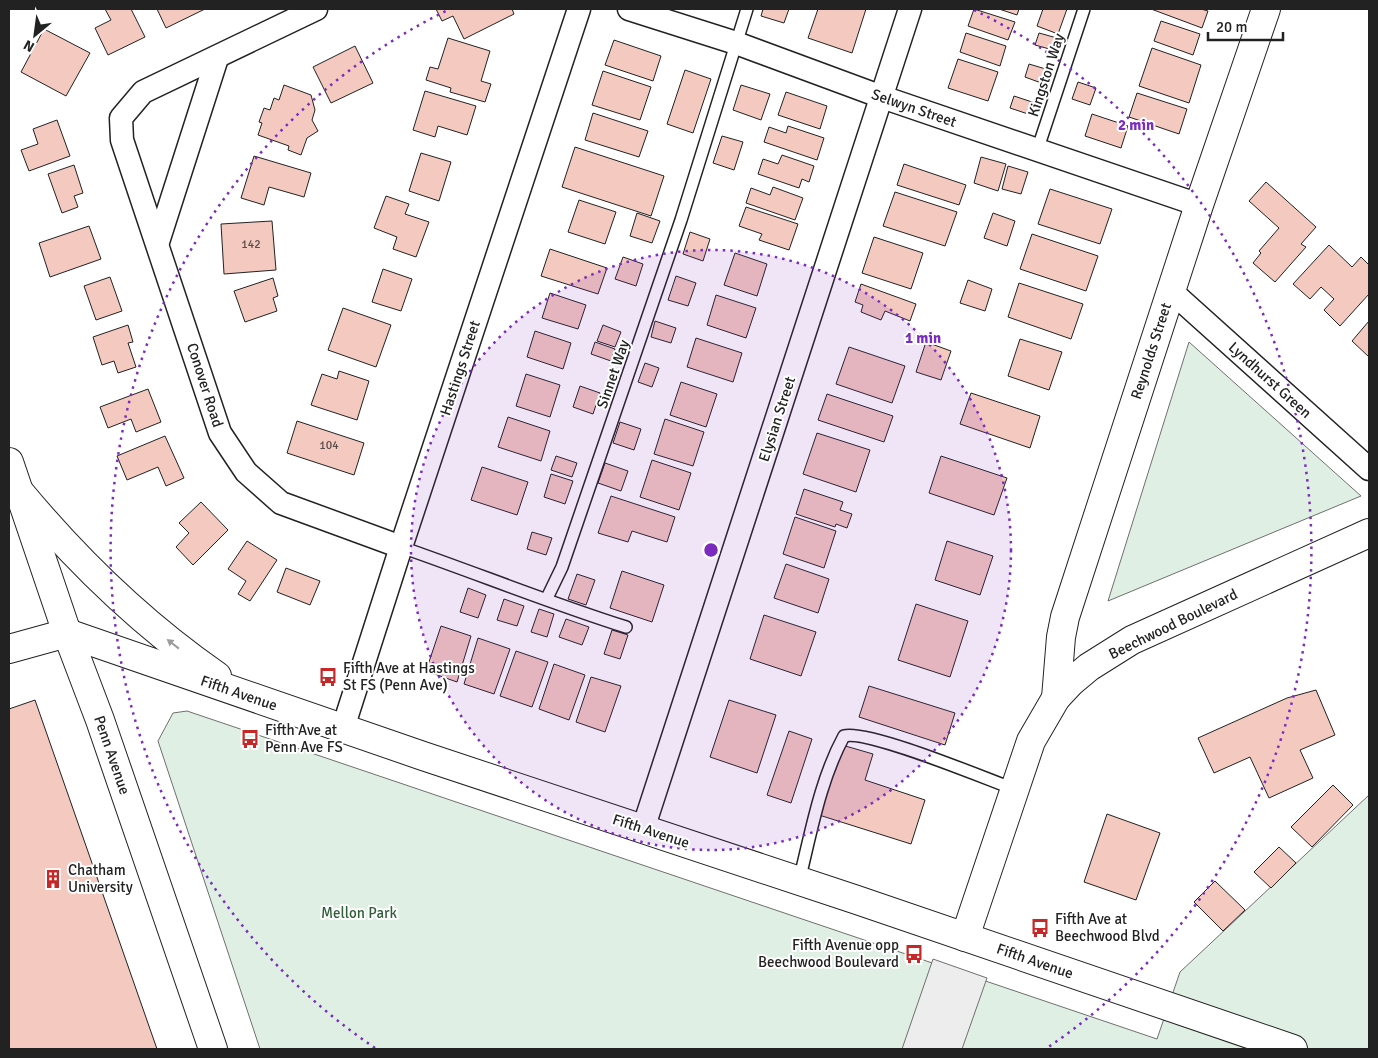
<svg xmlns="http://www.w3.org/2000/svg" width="1378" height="1058" font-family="Signika,sans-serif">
<rect width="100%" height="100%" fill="#fff"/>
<g fill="#e0efe3" stroke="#6f6f6f">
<polygon points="1189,342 1361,496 1108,601"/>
<polygon points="187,711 1157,1039 1180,972 1369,795 1369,1049 260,1049 158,741 173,713"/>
</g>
<polygon fill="#ededed" stroke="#6f6f6f" points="933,959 987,978 962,1049 902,1049"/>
<g fill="#f3c9c0" stroke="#222">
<polygon points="105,9 131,9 145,37 108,55 95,28 111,20"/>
<polygon points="157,9 205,9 166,28"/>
<polygon points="436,9 512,9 514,14 464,39 453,16 442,21"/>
<polygon points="763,9 789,9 784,23 761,16"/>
<polygon points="818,9 866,9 852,53 808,38"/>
<polygon points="974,9 1015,22 1008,40 968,26"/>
<polygon points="999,9 1019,9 1017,15"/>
<polygon points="1043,9 1067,9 1058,34 1037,26"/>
<polygon points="1151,9 1201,9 1208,11 1202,28"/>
<polygon points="1161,21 1200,34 1193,55 1154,41"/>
<polygon points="44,29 90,53 66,96 21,72"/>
<polygon points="966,33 1006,46 1000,66 960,52"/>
<polygon points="1039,33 1057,38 1053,50 1035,45"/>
<polygon points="448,38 490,51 481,81 491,84 485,102 450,92 451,88 426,80 430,67 438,69"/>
<polygon points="614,40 661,56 653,81 605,65"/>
<polygon points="355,46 373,83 331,103 313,67"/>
<polygon points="1152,48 1201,65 1189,103 1139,86"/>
<polygon points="958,59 998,72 988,101 948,88"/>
<polygon points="1029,64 1049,70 1044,84 1025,77"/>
<polygon points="685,70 711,79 693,133 667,124"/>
<polygon points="603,71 651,87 640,120 592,105"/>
<polygon points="1078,82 1096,88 1090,105 1072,99"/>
<polygon points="284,85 311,95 315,110 312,120 318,131 307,138 301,155 288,150 289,146 258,135 262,123 259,122 264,108 270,110 274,98 279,100"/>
<polygon points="741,85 770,94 761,120 733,110"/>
<polygon points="425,91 476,106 467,135 438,126 435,137 413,130"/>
<polygon points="786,92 827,106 820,129 778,115"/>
<polygon points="1137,93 1187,109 1179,134 1129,117"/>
<polygon points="1014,96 1038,104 1034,116 1010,108"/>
<polygon points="593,113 648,131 639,157 585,140"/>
<polygon points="1092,114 1128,126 1121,148 1085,136"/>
<polygon points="57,120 70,156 29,171 21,150 38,144 33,129"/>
<polygon points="788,126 824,138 817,160 764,142 769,127 786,133"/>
<polygon points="722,136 743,142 734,170 713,163"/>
<polygon points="575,147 664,176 651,216 562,187"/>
<polygon points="421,153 451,162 439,201 409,191"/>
<polygon points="782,155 814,166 809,182 802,179 799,188 758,174 763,159 778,164"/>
<polygon points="254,156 311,173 304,197 269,187 264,205 241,198"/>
<polygon points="981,157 1006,164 998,191 974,183"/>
<polygon points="904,164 966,185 959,205 897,185"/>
<polygon points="74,165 83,193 74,196 78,207 62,213 48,174"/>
<polygon points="1008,166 1028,172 1021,194 1002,189"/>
<polygon points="1266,182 1316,227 1301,244 1306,247 1275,282 1253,263 1261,253 1259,251 1279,228 1249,201"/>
<polygon points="773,187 803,198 795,220 746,203 751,188 770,195"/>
<polygon points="1050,189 1112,209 1100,244 1038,224"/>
<polygon points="895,192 957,212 945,246 883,226"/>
<polygon points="386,196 409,204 405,214 429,222 416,257 393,249 397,237 374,228"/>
<polygon points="579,200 616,212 605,244 568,232"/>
<polygon points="746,207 798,224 789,250 759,240 762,234 739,226"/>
<polygon points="637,213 660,221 652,243 630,236"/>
<polygon points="993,213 1015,221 1007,246 984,238"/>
<polygon points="272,221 276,270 224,274 221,224"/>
<polygon points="89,226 101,259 50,277 39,243"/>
<polygon points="690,232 710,239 703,261 683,254"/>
<polygon points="1032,234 1098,256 1086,291 1020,269"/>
<polygon points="874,237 923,253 911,289 862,273"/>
<polygon points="1329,245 1352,267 1361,257 1369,265 1369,294 1340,326 1324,310 1334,299 1321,287 1310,299 1293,284"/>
<polygon points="550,249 607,268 598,294 541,276"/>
<polygon points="735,253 767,264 757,296 724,285"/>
<polygon points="623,257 643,264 636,286 615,279"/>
<polygon points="383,269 412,279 401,311 372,302"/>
<polygon points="676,276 696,283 688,306 668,300"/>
<polygon points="110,277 122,311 96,320 84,286"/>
<polygon points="273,278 278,296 273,298 277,311 245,322 234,291"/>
<polygon points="968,280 992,289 985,311 960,303"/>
<polygon points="1019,283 1083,304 1071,339 1008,317"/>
<polygon points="861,284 916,304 910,321 885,311 881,320 861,312 863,305 855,302"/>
<polygon points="550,293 586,305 578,329 542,318"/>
<polygon points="716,295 756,308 746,338 707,325"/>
<polygon points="343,308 391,325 376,367 328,350"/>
<polygon points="655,321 676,328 671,343 651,337"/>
<polygon points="1369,321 1369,357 1352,341"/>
<polygon points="128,325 133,342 128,343 136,367 118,373 114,361 102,365 93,337"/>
<polygon points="603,325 621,332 615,347 597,341"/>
<polygon points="535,331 571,343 563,369 527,357"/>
<polygon points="696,338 742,353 733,382 687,367"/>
<polygon points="1020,339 1062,352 1049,390 1008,376"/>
<polygon points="595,342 615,349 611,361 591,354"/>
<polygon points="926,342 951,351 941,380 916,372"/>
<polygon points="849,347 905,366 892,403 836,384"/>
<polygon points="645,363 659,368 652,387 638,382"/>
<polygon points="339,371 369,381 357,420 311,405 322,374 337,379"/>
<polygon points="526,374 560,385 550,417 516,406"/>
<polygon points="681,382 717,394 706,427 670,415"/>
<polygon points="580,386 600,393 593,414 573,407"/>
<polygon points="148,389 161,422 136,432 131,419 108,428 100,407"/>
<polygon points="971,393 1040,416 1030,448 960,424"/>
<polygon points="827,394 893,416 884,442 818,420"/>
<polygon points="508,417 550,431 541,461 498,447"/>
<polygon points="665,419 704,432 693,466 654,454"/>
<polygon points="297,421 364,443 354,475 287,453"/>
<polygon points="620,422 641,429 634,450 613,443"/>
<polygon points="817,433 870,450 856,492 803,474"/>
<polygon points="165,436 184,478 166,486 158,467 127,480 117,456"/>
<polygon points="556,456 577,463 572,477 551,470"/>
<polygon points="941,456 1007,478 994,515 929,493"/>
<polygon points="652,460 691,473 679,510 640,497"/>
<polygon points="605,463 628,471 621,491 598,483"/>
<polygon points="482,467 528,482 517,515 471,500"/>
<polygon points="551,474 573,481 565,504 544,497"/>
<polygon points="804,489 843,502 840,510 852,514 847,528 836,524 835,527 796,514"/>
<polygon points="611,496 675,517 667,542 632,531 628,542 598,533"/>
<polygon points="201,502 228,530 193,565 176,547 189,533 179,523"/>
<polygon points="795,517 836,531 824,568 783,554"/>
<polygon points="532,532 552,538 546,555 527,549"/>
<polygon points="247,541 277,560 250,601 238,594 246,581 228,569"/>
<polygon points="947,541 993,556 980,595 935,580"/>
<polygon points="786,564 829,579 818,613 774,598"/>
<polygon points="286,568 320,581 310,605 277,592"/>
<polygon points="622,571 664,585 652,622 610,608"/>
<polygon points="577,574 595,580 586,605 568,599"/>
<polygon points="468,588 486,595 478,618 460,612"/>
<polygon points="504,599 524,606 517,626 497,620"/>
<polygon points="916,604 968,621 950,677 898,660"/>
<polygon points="539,609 554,614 547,637 531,632"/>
<polygon points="764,615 816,632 801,676 750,659"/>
<polygon points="566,619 589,627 582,645 559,637"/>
<polygon points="441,626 471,636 457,682 426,671"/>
<polygon points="612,630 628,635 620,659 604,654"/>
<polygon points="478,638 510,649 494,694 464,684"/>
<polygon points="516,651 548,662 532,707 500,696"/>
<polygon points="554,664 585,675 569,720 539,709"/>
<polygon points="591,677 621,686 605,732 576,722"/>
<polygon points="869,686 955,713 945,745 859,717"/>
<polygon points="1316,690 1335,735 1300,750 1313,778 1269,798 1250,757 1214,773 1198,738 1287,698"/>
<polygon points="35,700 157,1049 9,1049 9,709"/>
<polygon points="729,700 776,715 757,773 710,757"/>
<polygon points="789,731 812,739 791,803 767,795"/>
<polygon points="842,745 873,754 865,780 925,800 911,844 819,815"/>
<polygon points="1333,785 1353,805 1312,847 1291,827"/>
<polygon points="1107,814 1160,833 1136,900 1084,882"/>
<polygon points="1279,847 1296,863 1271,888 1254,872"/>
<polygon points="1215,881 1245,910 1223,931 1194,902"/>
</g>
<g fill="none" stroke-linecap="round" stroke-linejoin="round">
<g stroke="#222" stroke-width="14">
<g id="service">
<polyline points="1037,151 1084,9"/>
<path d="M401,547C476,573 550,603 626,627"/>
<polyline points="547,598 562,567 681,220 747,9"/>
<path d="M799,881C811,833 820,780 844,736C867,729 984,778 1014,789"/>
</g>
</g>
<g stroke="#222" stroke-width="25">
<g id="minor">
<polyline points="316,9 143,92 121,118 122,140 220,433 246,472 281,503 401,547"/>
<polyline points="629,9 736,43 882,97 1199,205"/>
<polyline points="158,242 217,58"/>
<polyline points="1171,291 1369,469"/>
<polyline points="343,728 401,547 579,9"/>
<polyline points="643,829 910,9"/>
</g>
</g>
<g stroke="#222" stroke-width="30">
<polyline id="tertiary" points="1056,698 1061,637 1065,617 1199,205 1266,9"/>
</g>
<g stroke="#222" stroke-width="30">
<polyline id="secondary" points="965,937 1031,741 1056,698 1071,682 1089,667 1132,640 1369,533"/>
</g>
<g stroke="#222" stroke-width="30">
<polyline id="primary" points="67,633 100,720 213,1049"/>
</g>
<g stroke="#222" stroke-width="30">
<g id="trunk">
<polyline points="9,462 67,633"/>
<path d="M18,490C76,560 142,624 217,676"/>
<polyline points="9,649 67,633 423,756 857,900 1293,1049"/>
</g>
</g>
<use href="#service" stroke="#fff" stroke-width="11"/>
<use href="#minor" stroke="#fff" stroke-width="22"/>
<use href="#tertiary" stroke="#fff" stroke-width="28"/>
<use href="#secondary" stroke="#fff" stroke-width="28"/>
<use href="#primary" stroke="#fff" stroke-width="28"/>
<use href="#trunk" stroke="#fff" stroke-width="28"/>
</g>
<defs><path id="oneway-solid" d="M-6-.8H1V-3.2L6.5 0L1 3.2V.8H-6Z" transform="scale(1.25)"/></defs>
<use fill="#9c9c9c" href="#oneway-solid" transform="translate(173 644) rotate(-142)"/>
<circle cx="711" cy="550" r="300" fill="#7b2cbf" fill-opacity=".12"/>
<g fill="none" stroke="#7b2cbf" stroke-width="2.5" stroke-dasharray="2.5 5">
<circle cx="711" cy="550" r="300"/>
<path d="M375 1048A601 601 0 0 1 448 10M974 10A601 601 0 0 1 1047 1048"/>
</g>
<defs>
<g id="bus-bare" transform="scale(1.5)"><path d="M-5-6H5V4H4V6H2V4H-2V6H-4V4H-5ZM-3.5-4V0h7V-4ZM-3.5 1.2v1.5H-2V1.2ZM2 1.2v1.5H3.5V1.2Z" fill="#c62828" stroke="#fff" stroke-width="2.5" paint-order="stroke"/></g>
<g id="building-bare" transform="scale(1.5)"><path d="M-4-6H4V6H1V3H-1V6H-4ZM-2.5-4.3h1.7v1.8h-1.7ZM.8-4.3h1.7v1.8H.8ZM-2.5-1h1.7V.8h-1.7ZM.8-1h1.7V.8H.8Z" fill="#c62828" stroke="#fff" stroke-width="2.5" paint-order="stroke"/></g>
</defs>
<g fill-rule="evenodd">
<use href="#bus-bare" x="328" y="677"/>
<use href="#bus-bare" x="250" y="739"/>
<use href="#building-bare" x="53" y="879"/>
<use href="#bus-bare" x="1040" y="928"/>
<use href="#bus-bare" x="914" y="954"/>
</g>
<g text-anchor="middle" stroke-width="4" stroke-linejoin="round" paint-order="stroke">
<g font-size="12" fill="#564c4a">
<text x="251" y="248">142</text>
<text x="329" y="449">104</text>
</g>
<g font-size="15" fill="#222" stroke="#fff">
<text transform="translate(1046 75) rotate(-72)" y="5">Kingston Way</text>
<text transform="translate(914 108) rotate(19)" y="5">Selwyn Street</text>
<text transform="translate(1151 351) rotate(-72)" y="5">Reynolds Street</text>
<text transform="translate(460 368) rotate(-72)" y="5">Hastings Street</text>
<text transform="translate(613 374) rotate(-71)" y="5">Sinnet Way</text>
<text transform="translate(1270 380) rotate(42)" y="5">Lyndhurst Green</text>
<text transform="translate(205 385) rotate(72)" y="5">Conover Road</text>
<text transform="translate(777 419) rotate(-72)" y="5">Elysian Street</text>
<text transform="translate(1173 624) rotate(-26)" y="5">Beechwood Boulevard</text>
<text transform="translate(239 693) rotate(19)" y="5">Fifth Avenue</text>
<text transform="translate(112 755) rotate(71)" y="5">Penn Avenue</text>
<text transform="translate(651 831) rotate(18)" y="5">Fifth Avenue</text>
<text transform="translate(1035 961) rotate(19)" y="5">Fifth Avenue</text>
</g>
<g font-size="15" fill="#222" stroke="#fff" text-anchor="start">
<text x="343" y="673">Fifth Ave at Hastings<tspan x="343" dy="17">St FS (Penn Ave)</tspan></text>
<text x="265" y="735">Fifth Ave at<tspan x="265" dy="17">Penn Ave FS</tspan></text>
<text x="68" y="875">Chatham<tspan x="68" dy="17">University</tspan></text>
<text x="1055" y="924">Fifth Ave at<tspan x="1055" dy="17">Beechwood Blvd</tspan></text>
<text x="899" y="950" text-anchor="end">Fifth Avenue opp<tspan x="899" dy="17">Beechwood Boulevard</tspan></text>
</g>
<g font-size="15" fill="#2f5e38" stroke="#fff">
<text x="359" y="918">Mellon Park</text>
</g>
</g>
<circle cx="711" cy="550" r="8" fill="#7b2cbf" stroke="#fff" stroke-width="2.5"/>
<g font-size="15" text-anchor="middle" font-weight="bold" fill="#7b2cbf" stroke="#fff" stroke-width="4" stroke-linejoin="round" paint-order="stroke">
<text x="1136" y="130">2 min</text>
<text x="923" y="343">1 min</text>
</g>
<rect width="1378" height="1058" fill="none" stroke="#222222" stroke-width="20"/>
<g transform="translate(35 35) rotate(209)" stroke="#ffffff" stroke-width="4" paint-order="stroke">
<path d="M0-4L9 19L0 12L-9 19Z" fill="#222222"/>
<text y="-8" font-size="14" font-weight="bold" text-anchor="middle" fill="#222222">N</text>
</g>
<path d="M1208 32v8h75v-8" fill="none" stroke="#222222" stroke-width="2.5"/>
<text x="1216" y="32" font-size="15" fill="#222222" stroke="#ffffff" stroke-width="4" paint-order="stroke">20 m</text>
</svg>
